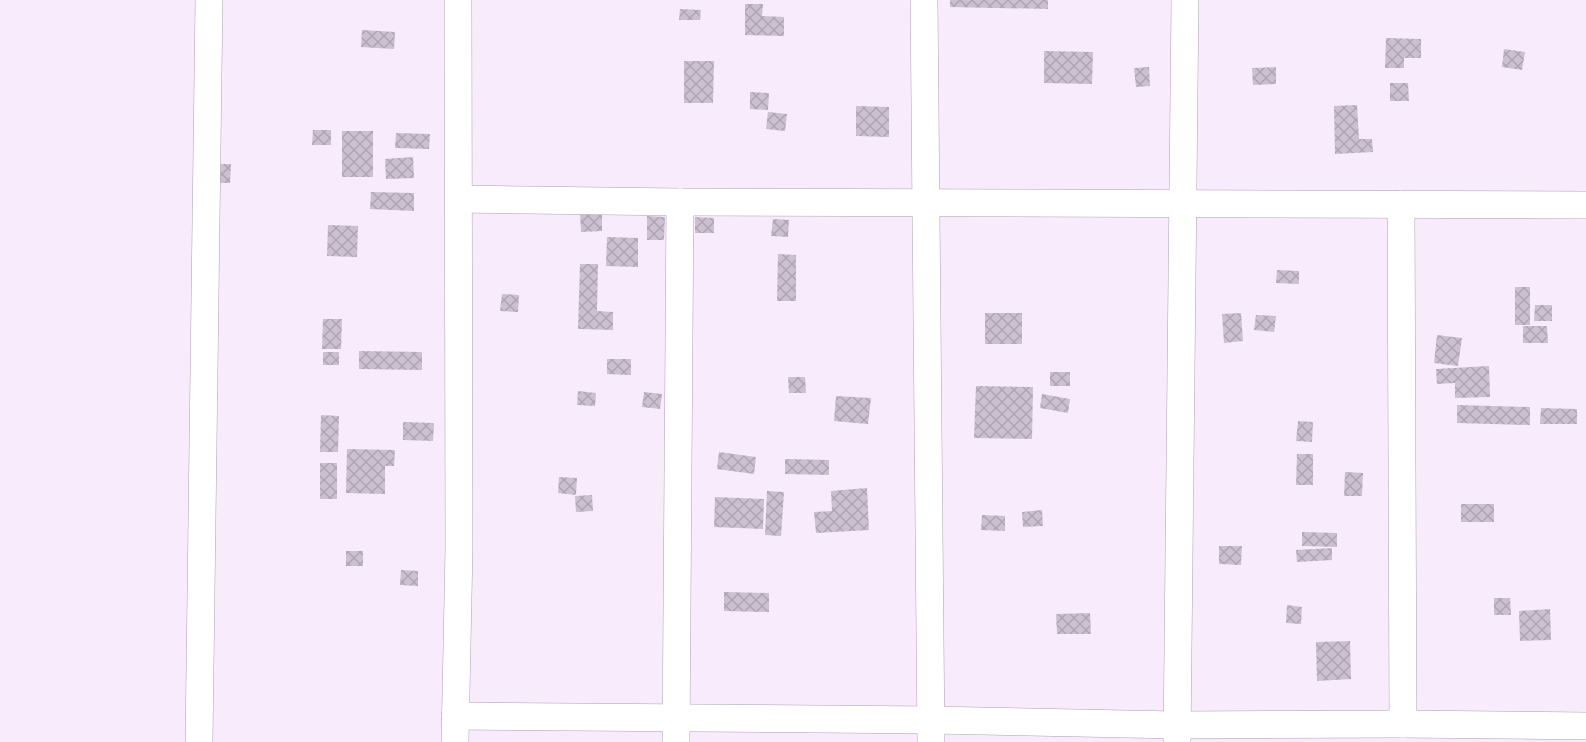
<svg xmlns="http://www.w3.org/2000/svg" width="1586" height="742" font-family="'DejaVu Sans',sans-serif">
<defs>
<pattern id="building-cross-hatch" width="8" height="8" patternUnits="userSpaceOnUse" patternTransform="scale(1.5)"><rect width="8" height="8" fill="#cbc0cf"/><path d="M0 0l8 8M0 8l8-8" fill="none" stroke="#afa5b2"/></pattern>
</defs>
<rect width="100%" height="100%" fill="#f8ecfc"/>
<g fill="url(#building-cross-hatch)">
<polygon points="950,0 1048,0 1048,9 950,7"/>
<polygon points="745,4 763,4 762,16 784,17 784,36 745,35"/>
<polygon points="680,9 701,10 700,20 679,20"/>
<polygon points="362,30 395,32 394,49 361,47"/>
<polygon points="1386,38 1421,39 1421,58 1404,58 1404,68 1385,68"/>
<polygon points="1504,49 1525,52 1522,70 1502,67"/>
<polygon points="1044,51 1093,52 1092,84 1044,83"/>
<polygon points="684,61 714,61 713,103 684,103"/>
<polygon points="1149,67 1150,86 1136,87 1134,68"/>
<polygon points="1276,67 1276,84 1253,85 1252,68"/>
<polygon points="1390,83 1408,83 1409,101 1390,101"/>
<polygon points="750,92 769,93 768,110 750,109"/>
<polygon points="1357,105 1359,139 1372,139 1373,152 1335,154 1334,106"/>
<polygon points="856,106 889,107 889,137 856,136"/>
<polygon points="768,112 787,114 785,131 766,129"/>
<polygon points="313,130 331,130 331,145 312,145"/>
<rect x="342" y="131" width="31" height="46"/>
<polygon points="396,133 430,134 429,149 395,148"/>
<polygon points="413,157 414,178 386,179 385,159"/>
<polygon points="218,164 231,164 230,183 218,183"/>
<polygon points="371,192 414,193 414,211 370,209"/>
<polygon points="602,212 602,231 581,232 580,213"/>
<polygon points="647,216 665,217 664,240 647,240"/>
<polygon points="695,217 714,218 714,233 695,233"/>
<polygon points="773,219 789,220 788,237 771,236"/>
<polygon points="328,225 358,226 357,257 327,256"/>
<polygon points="607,237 638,238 638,267 606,266"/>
<polygon points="778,254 796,255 796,301 777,301"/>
<polygon points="580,264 598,264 597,311 613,312 613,330 578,329"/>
<polygon points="1277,270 1299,271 1299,284 1276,283"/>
<rect x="1515" y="287" width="15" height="38"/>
<polygon points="502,294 519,295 518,312 500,311"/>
<polygon points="1535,305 1552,305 1552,321 1534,321"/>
<rect x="985" y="313" width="37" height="31"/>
<polygon points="1241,313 1243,341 1224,343 1222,314"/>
<polygon points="1256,315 1276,316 1274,332 1254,330"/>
<polygon points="323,319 342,319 341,349 322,349"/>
<polygon points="1523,326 1547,326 1548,343 1523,343"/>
<polygon points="1437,335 1462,338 1458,366 1434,363"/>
<polygon points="359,351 422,352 422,370 359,369"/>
<rect x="323" y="352" width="16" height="13"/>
<polygon points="607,359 631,359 631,375 607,374"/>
<polygon points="1489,366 1490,397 1455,398 1455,383 1437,384 1436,369"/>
<rect x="1050" y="372" width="20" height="14"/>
<polygon points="788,377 805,377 806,393 789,393"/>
<polygon points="976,386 1033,387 1032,439 974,438"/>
<polygon points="578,391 596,393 595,406 577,405"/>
<polygon points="644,392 662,394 660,409 642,407"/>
<polygon points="1042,394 1070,399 1068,413 1040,408"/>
<polygon points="836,396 871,398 868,424 834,421"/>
<polygon points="1457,405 1530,407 1530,425 1457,423"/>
<polygon points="1541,408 1577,409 1577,424 1540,424"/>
<polygon points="321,415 339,416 338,452 320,452"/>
<polygon points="1298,421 1313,422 1312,442 1296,441"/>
<polygon points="403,422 434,423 433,441 403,440"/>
<polygon points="347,449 395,450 394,466 385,466 385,494 346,493"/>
<polygon points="719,452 756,457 754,474 717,469"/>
<polygon points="1297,454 1313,454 1313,485 1296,485"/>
<polygon points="785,459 829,460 829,475 785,474"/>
<rect x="320" y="463" width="17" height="36"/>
<polygon points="1345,472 1363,473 1362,496 1344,496"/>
<polygon points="559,477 577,478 576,495 558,493"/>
<polygon points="867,488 869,530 816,533 814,512 832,511 831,491"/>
<polygon points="767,491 784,492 781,536 765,535"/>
<polygon points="592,495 593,511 576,512 575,496"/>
<polygon points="715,497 764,499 763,529 714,527"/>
<rect x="1461" y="504" width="33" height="18"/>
<polygon points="1042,510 1043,526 1023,527 1022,512"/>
<polygon points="982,515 1005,516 1005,531 981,530"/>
<polygon points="1302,532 1337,533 1337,547 1302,546"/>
<polygon points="1219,546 1242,546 1241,565 1219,564"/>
<polygon points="1332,548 1332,560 1297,562 1296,550"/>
<rect x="346" y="551" width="17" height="15"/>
<polygon points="401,570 418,571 418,586 400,585"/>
<polygon points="724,592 769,593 769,612 724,611"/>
<polygon points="1494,598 1510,598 1511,615 1494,615"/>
<polygon points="1287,605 1302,607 1301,624 1286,623"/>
<polygon points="1550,609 1551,640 1520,641 1519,611"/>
<polygon points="1090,613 1091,634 1057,634 1056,614"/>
<polygon points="1350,641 1351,679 1317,681 1316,642"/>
</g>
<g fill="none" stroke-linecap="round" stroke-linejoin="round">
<g stroke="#aca1b0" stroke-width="28">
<g id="street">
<polyline points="924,0 931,742"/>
<polyline points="459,199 680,202 1586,205"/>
<polyline points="1401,204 1403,724"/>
<polyline points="455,716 931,720 1177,725 1403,724 1586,726"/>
<polyline points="199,742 209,0"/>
<polyline points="455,742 459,549 458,0"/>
<polyline points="676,742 680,202"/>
<polyline points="1177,742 1185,0"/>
</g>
</g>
<use href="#street" stroke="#fff" stroke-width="27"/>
</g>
</svg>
